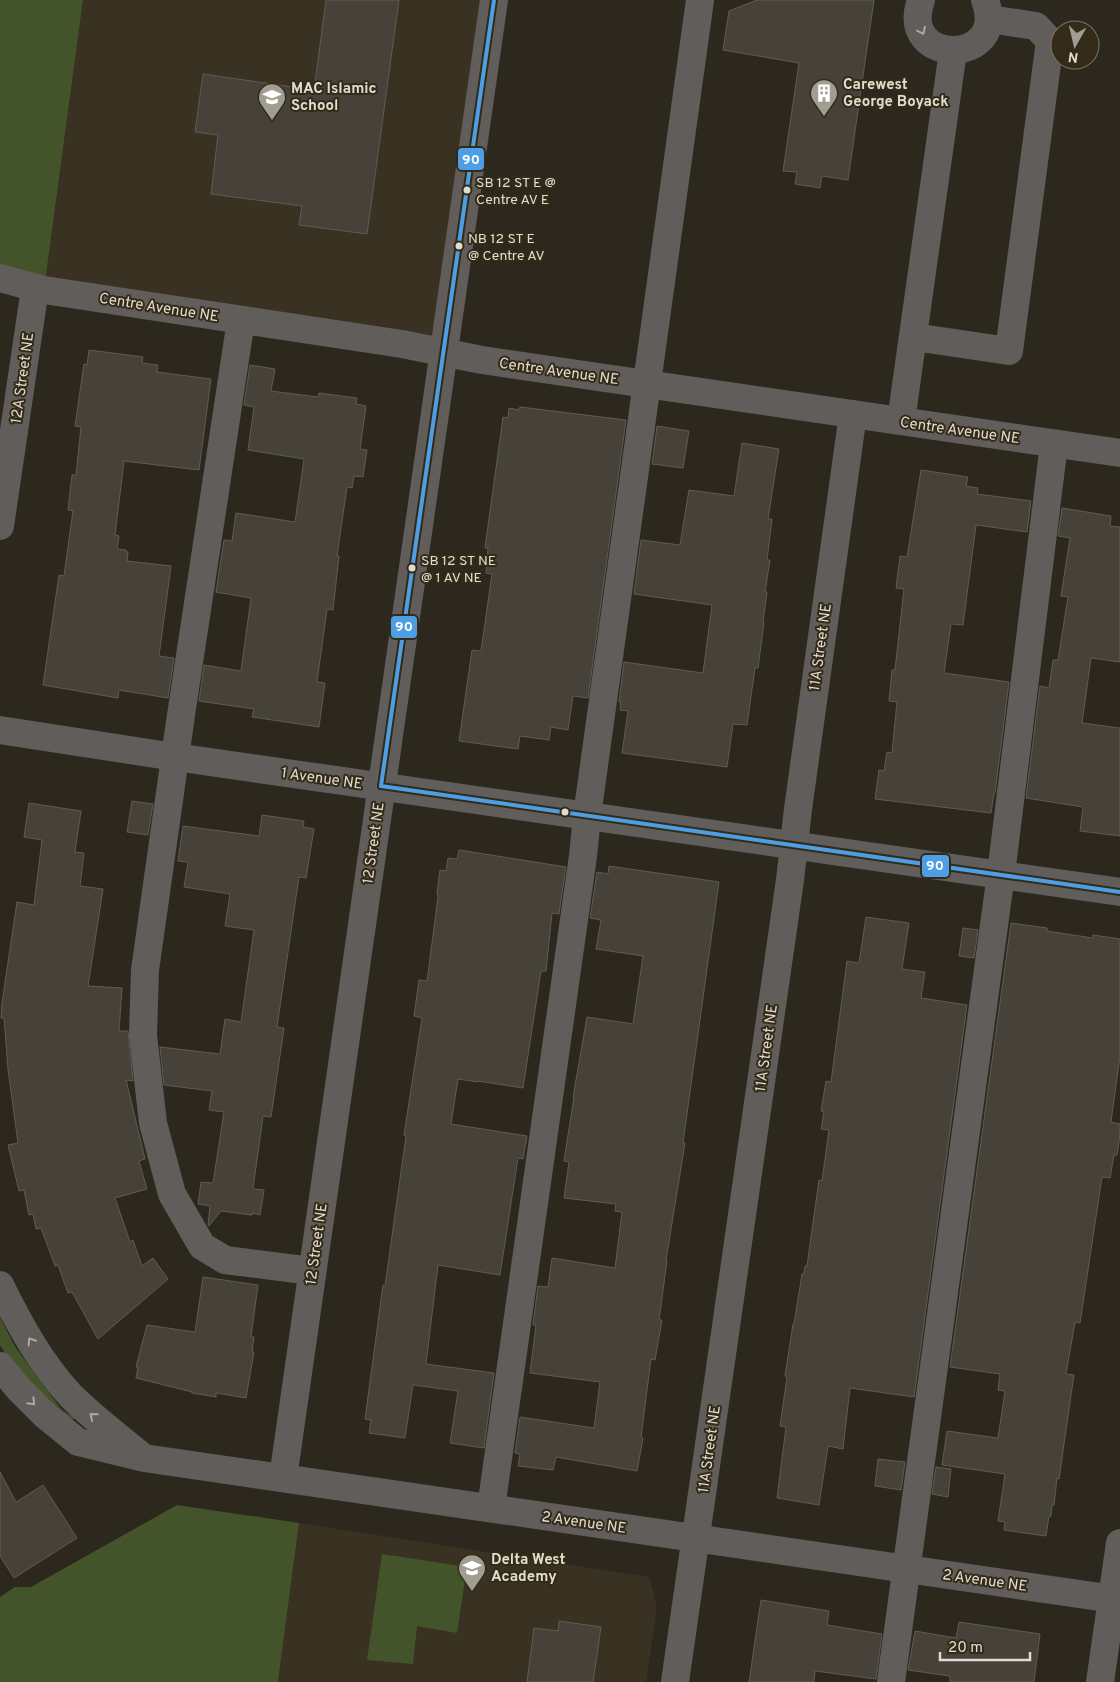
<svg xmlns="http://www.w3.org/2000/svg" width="1120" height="1682" font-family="Overpass,sans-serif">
<rect width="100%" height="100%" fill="#2d281e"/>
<g fill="#393121">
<polygon points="83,0 494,0 444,352 44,290"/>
<polygon points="299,1523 649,1577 657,1607 646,1682 278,1682"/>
</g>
<g fill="#43542b">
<polygon points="0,0 83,0 44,290 0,278"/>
<polygon points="0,1317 14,1345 37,1377 62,1410 75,1418 68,1422 7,1357 0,1345"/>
<polygon points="177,1505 299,1523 278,1682 0,1682 0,1597 15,1587 31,1587"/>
<polygon points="382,1554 467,1567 457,1633 417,1626 413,1664 367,1660"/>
</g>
<g fill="#46423a" stroke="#605c53">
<polygon points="326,0 399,0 367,234 299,225 302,206 211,194 218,135 195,132 203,74 314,90"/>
<polygon points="757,0 874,0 848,180 822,176 820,188 795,184 797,172 783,171 799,63 723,50 729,11"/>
<polygon points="89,350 143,357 142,363 158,365 157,372 211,379 199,470 124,461 115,535 119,536 117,549 126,550 126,552 128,552 127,561 171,566 159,656 174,658 168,698 119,690 118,698 43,685 59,575 64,576 73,511 68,510 72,475 76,475 81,427 75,426 84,364 87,365"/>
<polygon points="250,365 275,369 271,391 318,397 319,393 357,398 356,404 366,406 360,449 367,450 363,477 354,476 352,488 347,487 337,556 339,556 333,610 327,609 317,682 325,683 319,727 252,717 254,709 199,701 204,665 241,671 251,598 216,592 224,540 232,541 236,513 295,522 304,459 248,450 254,407 244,405"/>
<polygon points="520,407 626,420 588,698 573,696 568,730 551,727 549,740 520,736 518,749 459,741 472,650 481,651 492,574 486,573 488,548 485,548 503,417 508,418 509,408 519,410"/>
<polygon points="657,426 689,431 683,468 652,464"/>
<polygon points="742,443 779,449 768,519 772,519 767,560 770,560 765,592 767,592 763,622 764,622 758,668 755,668 747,725 733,724 727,767 622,753 628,711 620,710 621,703 619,702 624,662 703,673 712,605 634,594 641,540 680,545 689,490 734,496"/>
<polygon points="921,470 968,477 966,486 978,488 977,494 1031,501 1027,532 976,525 963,625 951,624 944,673 1009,682 995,793 994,793 991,813 875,799 879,770 884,771 887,752 892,753 897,702 889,701 892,670 895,670 904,589 896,588 900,556 907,557"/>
<polygon points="1062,508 1111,516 1110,526 1120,527 1120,662 1091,658 1082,723 1120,728 1120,836 1080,831 1083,807 1026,798 1040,686 1049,688 1053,660 1058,660 1068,597 1061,596 1070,538 1058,536"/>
<polygon points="132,801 153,804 148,835 127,832"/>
<polygon points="29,803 81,811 75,852 84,853 80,886 103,889 88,986 122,988 119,1031 128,1031 133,1081 126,1080 145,1159 139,1161 147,1189 115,1198 130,1242 133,1240 142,1266 153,1258 168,1279 98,1339 72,1292 68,1293 58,1265 55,1266 41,1228 36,1229 33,1214 29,1215 24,1190 19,1191 8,1145 18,1143 8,1069 4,1018 1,1018 2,1003 17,902 34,905 42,840 24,837"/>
<polygon points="262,815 304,821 303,827 314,829 306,878 299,877 277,1027 284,1028 271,1117 263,1116 253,1189 264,1190 260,1215 252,1213 252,1215 221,1211 209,1226 208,1225 210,1206 198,1204 201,1182 213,1183 224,1112 209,1110 212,1091 164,1085 160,1047 220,1054 225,1019 241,1022 254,930 225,926 230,894 184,887 188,862 178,861 183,826 259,836"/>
<polygon points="459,850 566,867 559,914 552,913 546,971 541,971 523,1088 478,1081 478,1082 458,1079 451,1124 527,1136 523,1159 518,1158 500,1275 438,1265 426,1364 494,1373 484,1448 450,1443 458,1391 413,1385 405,1438 369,1433 371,1420 365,1419 383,1285 385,1286 406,1136 404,1135 422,1018 414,1016 419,980 427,981 438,897 437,893 440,870 446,871 448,858 457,859"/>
<polygon points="609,866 719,882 683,1143 685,1143 666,1260 667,1261 659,1320 662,1320 655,1360 651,1359 641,1437 643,1438 637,1471 556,1457 553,1470 518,1466 520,1454 515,1453 520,1417 594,1428 600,1382 530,1373 536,1325 533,1325 538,1286 548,1287 552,1258 615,1268 622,1212 615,1211 616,1204 564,1198 569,1162 564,1161 574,1097 573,1097 587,1017 633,1024 643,956 596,949 601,920 590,918 597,872 608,874"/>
<polygon points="866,917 909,923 902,969 925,972 921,998 967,1005 914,1397 850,1388 843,1449 828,1446 819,1505 777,1498 786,1427 780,1426 787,1377 785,1376 793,1324 794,1324 802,1274 804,1274 805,1266 807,1266 819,1180 822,1181 829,1130 821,1129 824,1112 821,1111 826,1081 831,1082 847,961 859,963"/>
<polygon points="1011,923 1047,928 1047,931 1093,938 1093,935 1120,939 1120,1056 1111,1122 1120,1124 1120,1135 1117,1155 1114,1155 1110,1178 1102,1177 1080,1323 1075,1322 1066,1374 1074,1375 1071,1395 1059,1479 1057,1478 1054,1505 1052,1505 1051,1516 1049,1516 1046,1536 1004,1530 1005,1522 998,1521 1005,1474 942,1465 947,1431 998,1438 1005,1391 998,1390 1000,1374 950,1367"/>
<polygon points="963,928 978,930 974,958 959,956"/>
<polygon points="203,1277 258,1285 251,1337 254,1337 252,1352 254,1352 246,1398 216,1393 216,1397 192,1393 192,1392 136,1378 138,1367 136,1367 147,1325 195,1332"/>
<polygon points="878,1459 905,1462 901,1490 875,1486"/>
<polygon points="936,1467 951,1469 948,1497 932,1494"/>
<polygon points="0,1472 16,1502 43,1485 77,1538 14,1578 0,1556"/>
<polygon points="761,1600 829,1611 827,1625 882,1634 876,1679 815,1671 814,1682 749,1682"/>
<polygon points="559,1621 601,1627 593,1682 527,1682 534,1628 558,1631"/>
<polygon points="959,1622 1040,1634 1034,1682 950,1682 950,1676 908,1670 915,1631 956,1638"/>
</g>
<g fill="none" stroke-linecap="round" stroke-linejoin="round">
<g stroke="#615d5b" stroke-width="28">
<path d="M921,0C897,67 1010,66 985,0"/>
<polyline points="0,278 44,290 402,344 482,360 1120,453"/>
<polyline points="241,320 181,715 145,970 143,1035 153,1123 172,1194 202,1246 225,1260 312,1271"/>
<polyline points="914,337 1009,351 1050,41 1036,26 989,19"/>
<polyline points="901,421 953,51"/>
<polyline points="0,526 35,288"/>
<polyline points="0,730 175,757 1120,892"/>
<path d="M0,1285C19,1324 41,1364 71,1396C92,1417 116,1435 139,1454"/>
<polyline points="0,1366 18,1388 46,1416 78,1442 144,1458 1120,1600"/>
<polyline points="283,1478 494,0"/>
<polyline points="491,1508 583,856 587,816 700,0"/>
<polyline points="675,1682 790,880 798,809 853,414"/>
<polyline points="891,1682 1001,874 1054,444"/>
<polyline points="1100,1682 1120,1543"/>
</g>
<g stroke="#332b18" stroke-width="8">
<g id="bus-1">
<polyline points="381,786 494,0"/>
<polyline points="381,786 1120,892"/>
</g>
</g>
<use href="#bus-1" stroke="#4d9ee5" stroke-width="4"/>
</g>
<defs><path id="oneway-chevron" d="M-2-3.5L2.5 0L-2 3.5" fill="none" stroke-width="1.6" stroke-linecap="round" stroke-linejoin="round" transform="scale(1.25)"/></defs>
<g stroke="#aea9a1">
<use href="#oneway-chevron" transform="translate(922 31) rotate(64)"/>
<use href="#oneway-chevron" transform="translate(31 1341) rotate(-122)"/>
<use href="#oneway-chevron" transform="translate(32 1402) rotate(45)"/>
<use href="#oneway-chevron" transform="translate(93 1416) rotate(-140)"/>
</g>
<defs>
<g id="building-pin" transform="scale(1.4375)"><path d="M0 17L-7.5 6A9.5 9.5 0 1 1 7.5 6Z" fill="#a29d92" stroke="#332b18"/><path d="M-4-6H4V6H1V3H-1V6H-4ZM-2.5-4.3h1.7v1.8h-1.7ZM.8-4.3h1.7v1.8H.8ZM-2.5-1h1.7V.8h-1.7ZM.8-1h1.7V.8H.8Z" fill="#fff"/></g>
<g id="school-pin" transform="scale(1.4375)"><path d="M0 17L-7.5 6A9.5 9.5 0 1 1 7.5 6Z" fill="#a29d92" stroke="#332b18"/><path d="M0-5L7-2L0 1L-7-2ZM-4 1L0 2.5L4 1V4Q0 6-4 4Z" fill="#fff"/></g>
</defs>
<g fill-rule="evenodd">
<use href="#building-pin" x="824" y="93"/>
<use href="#school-pin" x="272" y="97"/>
<use href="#school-pin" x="472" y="1568"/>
</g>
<g fill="#e1dcd0" stroke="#332b18" stroke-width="2">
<circle cx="467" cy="190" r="4.5"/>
<circle cx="459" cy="246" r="4.5"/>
<circle cx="412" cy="568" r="4.5"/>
<circle cx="565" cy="812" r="4.5"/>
</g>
<g text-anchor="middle" stroke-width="4" stroke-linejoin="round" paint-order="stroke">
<g font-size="14" fill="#e1dcd0" stroke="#332b18" text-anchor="start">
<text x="476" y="187">SB 12 ST E @<tspan x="476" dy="17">Centre AV E</tspan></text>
<text x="468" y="243">NB 12 ST E<tspan x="468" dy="17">@ Centre AV</tspan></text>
<text x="421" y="565">SB 12 ST NE<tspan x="421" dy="17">@ 1 AV NE</tspan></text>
</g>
<g font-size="15" font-weight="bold" fill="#e1dcd0" stroke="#332b18" text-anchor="start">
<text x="843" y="89">Carewest<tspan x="843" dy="17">George Boyack</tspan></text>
<text x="291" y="93">MAC Islamic<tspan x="291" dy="17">School</tspan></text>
<text x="491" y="1564">Delta West<tspan x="491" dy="17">Academy</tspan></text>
</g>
<g font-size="15" fill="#e1dcd0" stroke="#332b18">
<text transform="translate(159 307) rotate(9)" y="5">Centre Avenue NE</text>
<text transform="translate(559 371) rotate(8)" y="5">Centre Avenue NE</text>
<text transform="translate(22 378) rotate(-82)" y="5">12A Street NE</text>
<text transform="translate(960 430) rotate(8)" y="5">Centre Avenue NE</text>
<text transform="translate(820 647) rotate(-82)" y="5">11A Street NE</text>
<text transform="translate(322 778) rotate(8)" y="5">1 Avenue NE</text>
<text transform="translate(373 843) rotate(-82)" y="5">12 Street NE</text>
<text transform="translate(766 1048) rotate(-82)" y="5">11A Street NE</text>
<text transform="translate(316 1244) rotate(-82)" y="5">12 Street NE</text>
<text transform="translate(709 1449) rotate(-82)" y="5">11A Street NE</text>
<text transform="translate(584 1522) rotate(8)" y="5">2 Avenue NE</text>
<text transform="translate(985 1580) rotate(8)" y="5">2 Avenue NE</text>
</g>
</g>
<g stroke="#332b18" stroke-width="2">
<rect x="457" y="147" width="28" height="24" rx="5" fill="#4d9ee5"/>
<rect x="390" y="615" width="28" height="24" rx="5" fill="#4d9ee5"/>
<rect x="921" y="854" width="29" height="24" rx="5" fill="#4d9ee5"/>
</g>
<g font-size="14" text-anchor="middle" font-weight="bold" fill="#fff">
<text x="471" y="164">90</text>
<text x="404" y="631">90</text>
<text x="935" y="870">90</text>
</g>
<g transform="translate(1075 45) rotate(188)"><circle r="24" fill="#332b18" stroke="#797262"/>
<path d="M0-4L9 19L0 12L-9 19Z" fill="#a29d92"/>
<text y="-8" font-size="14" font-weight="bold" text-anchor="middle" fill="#e1dcd0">N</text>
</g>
<path d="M940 1652v8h90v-8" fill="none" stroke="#e1dcd0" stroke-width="2.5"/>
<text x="948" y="1652" font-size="15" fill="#e1dcd0" stroke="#332b18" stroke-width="4" paint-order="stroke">20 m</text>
</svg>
